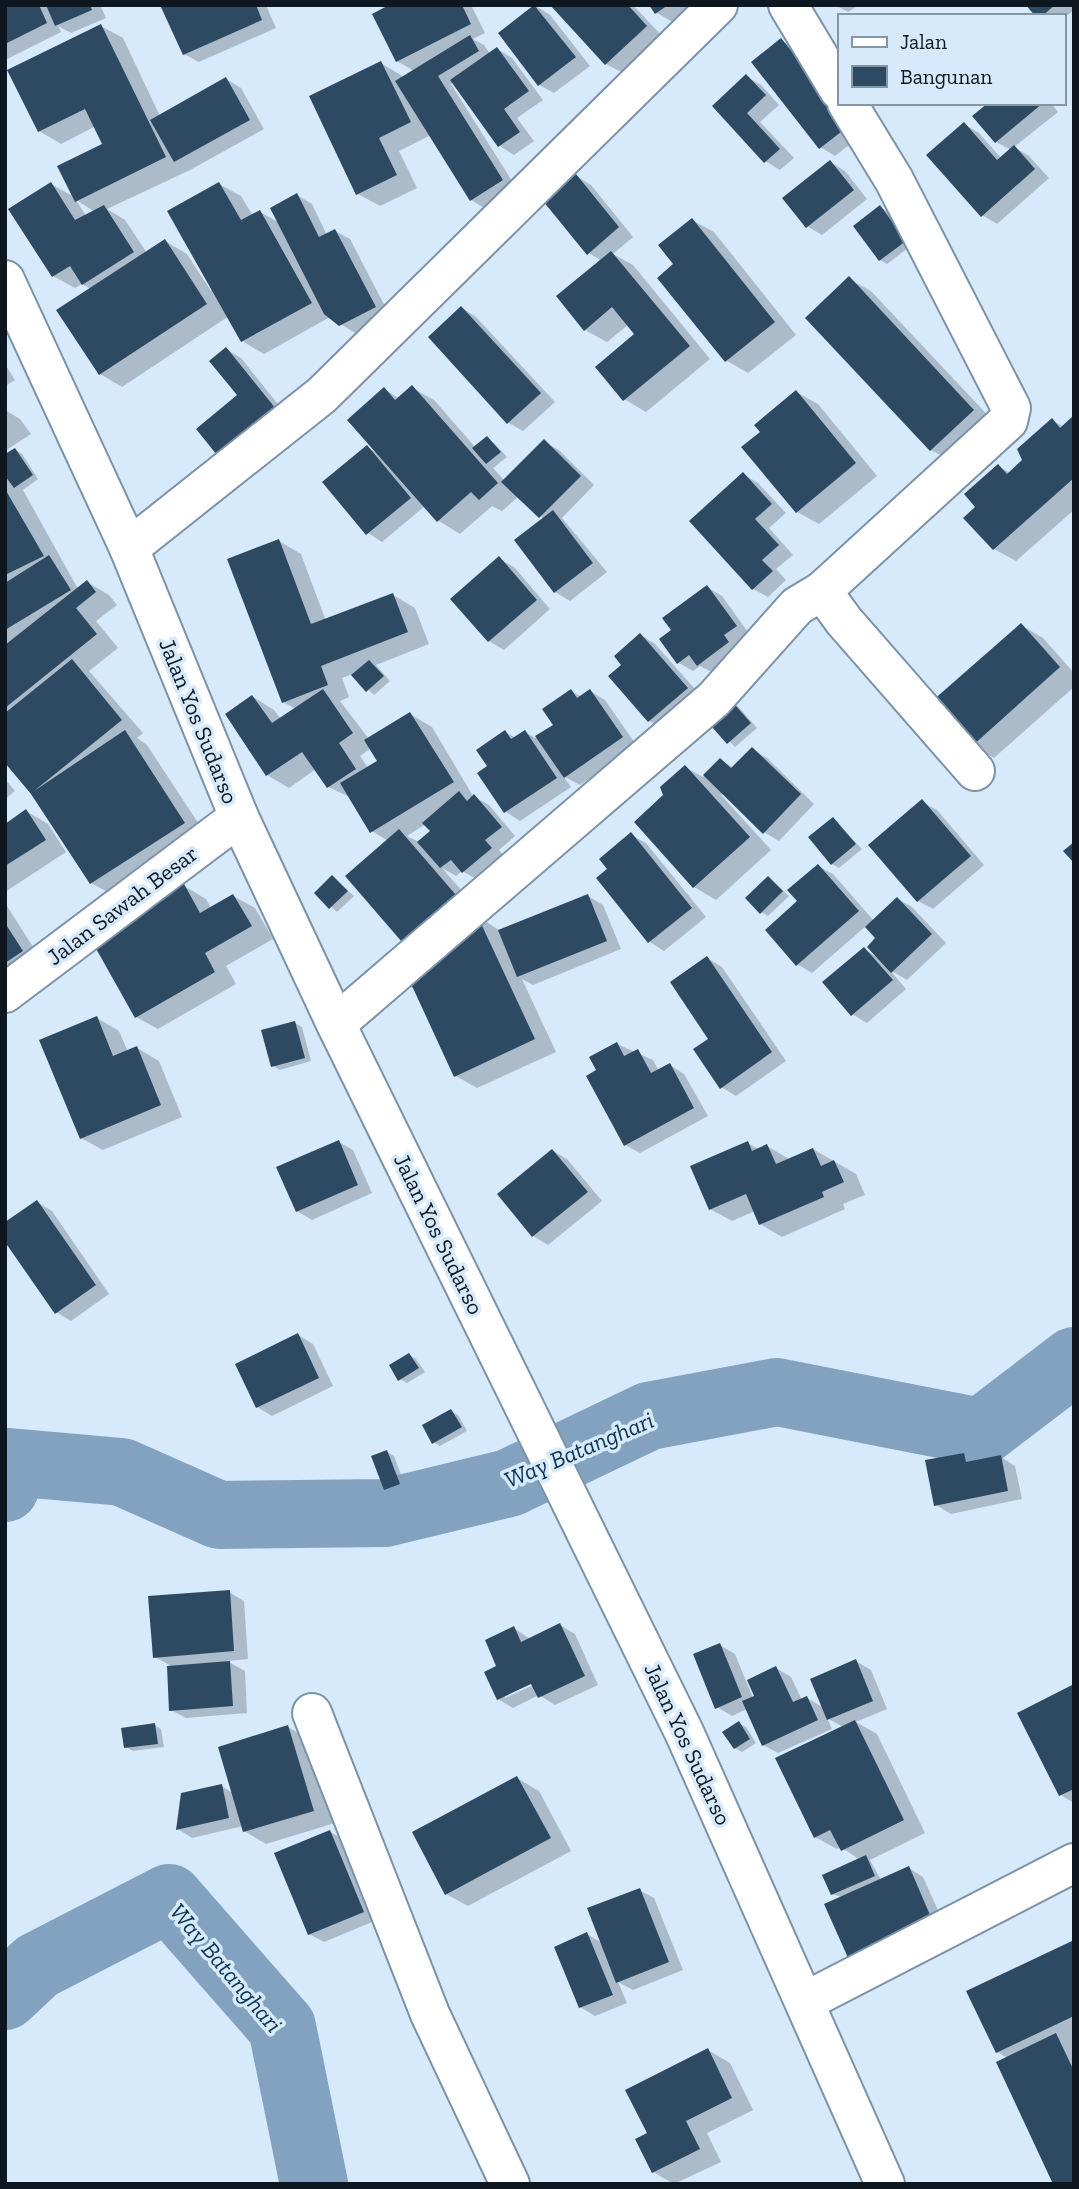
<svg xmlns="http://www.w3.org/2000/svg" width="1079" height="2189" font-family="'Zilla Slab',serif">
<rect width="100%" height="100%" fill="#d6eafc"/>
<g fill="#0003" fill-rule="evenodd">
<polygon points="5,5 100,5 106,18 71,33 58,26 61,32 5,60"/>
<polygon points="162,5 266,5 276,28 199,62 184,54"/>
<polygon points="393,5 471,5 485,33 473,39 484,45 490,54 497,49 512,58 543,100 517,118 534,141 514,155 500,146 454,82 451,84 517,189 486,209 471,200 431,135 399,151 417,188 380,206 358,194 381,63 404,77 414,71 397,61"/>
<polygon points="553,5 633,5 661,35 621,72 606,64"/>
<polygon points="651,5 707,5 678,25 657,13"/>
<polygon points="835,5 859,5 848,12"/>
<polygon points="1028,5 1074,5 1074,10 1063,19 1063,16 1037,16"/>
<polygon points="536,6 550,15 590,66 554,93 539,85 500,33"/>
<path d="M101,26L123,38L160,116L226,79L241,88L264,129L190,170L107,209L125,220L147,253L165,241L187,254L211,291L219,184L241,196L253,216L260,212L280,223L297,195L312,204L327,235L335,231L350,239L390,316L355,333L330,317L264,354L242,341L229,316L122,387L100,374L91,289L82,284L75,288L53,276L51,184L74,197L105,145L96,126L61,144L39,131ZM76,200L95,212L86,216Z"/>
<polygon points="781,40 796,49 863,134 835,156 820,147"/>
<polygon points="747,77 761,85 779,105 760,122 794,158 780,170 765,161 714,106"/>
<polygon points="991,103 1051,103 1058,112 1014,147 1029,156 1049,178 997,224 982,215 964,124 979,133 1002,159 1011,150 996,142"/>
<polygon points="830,162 845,171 867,199 822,235 807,226"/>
<polygon points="576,176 591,185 633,237 613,254 633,265 710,359 646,412 624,399 636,334 628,325 607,342 585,330 602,261 589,253"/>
<polygon points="880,207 887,211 912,245 887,264 880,260"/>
<polygon points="692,220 714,232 796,335 748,373 727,361 676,265"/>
<polygon points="849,279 871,291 995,423 953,462 931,450"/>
<polygon points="462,308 476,317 555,402 523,431 509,423"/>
<polygon points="226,349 241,358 289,418 239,396"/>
<polygon points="5,364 15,380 5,386"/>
<polygon points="412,388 434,400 476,448 487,439 494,443 507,457 493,468 505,481 544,442 559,450 594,485 562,518 607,572 570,601 555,592 544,519 519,496 502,511 492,506 460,534 439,521 425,506 382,542 368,533 367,447 379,454 384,389 400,399"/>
<polygon points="796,392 818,404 877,476 819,524 797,512 762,432"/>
<polygon points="5,410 20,419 31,434 5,451"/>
<polygon points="1074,419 1074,510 1016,561 994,549 977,507 998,466 1010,473 1024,461 1052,420 1064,427"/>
<polygon points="15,450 22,454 38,479 23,490 78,589 87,582 109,595 117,605 96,621 118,648 89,671 143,733 137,738 147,745 206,835 113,895 91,883 32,793 5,760 5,647 8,644 5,643 5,456"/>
<polygon points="743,474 758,483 786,513 769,528 793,555 776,569 786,580 768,597 753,589"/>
<path d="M279,541L301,554L326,621L393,595L415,608L429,644L376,665L390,681L374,695L353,674L342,678L349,697L340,701L369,739L410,714L432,727L473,796L489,805L515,836L499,850L505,857L478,880L462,871L456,876L442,868L483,915L480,918L499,930L588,896L603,905L621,949L533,985L522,979L556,1052L477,1088L456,1076L430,960L388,841L372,831L352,798L328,787L316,769L289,788L267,775L253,697L274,710L281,719L296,709L283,702ZM371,748L379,761L368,768L360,756ZM426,824L432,831L419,842L407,836Z"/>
<polygon points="499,559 514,567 550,609 504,650 489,641"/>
<polygon points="707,587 722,596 750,635 713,673 700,666 693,671 679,663 673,631"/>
<polygon points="1021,625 1043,638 1074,673 1074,687 994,758 972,745"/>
<polygon points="641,635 655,644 702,697 664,729 649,721 624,665"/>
<polygon points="571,691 582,697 590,691 605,700 637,746 580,785 563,776 571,787 520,821 506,812 479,773 490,766 505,732 516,738 525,732 535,738 555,725"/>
<polygon points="735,703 757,728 735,747 707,718"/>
<polygon points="752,749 767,758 814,804 779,841 764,832 723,793 721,795 771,850 716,900 694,887 636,822 665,795 685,767 703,777 720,760 734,768"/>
<polygon points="5,779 15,791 5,799"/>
<polygon points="922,802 937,810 984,865 933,909 918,901"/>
<polygon points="26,811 48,824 66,852 5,892 5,826"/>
<polygon points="833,819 862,849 839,868 832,864"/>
<polygon points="631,835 646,843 706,917 664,951 650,942 598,878 609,869"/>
<polygon points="818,866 833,874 874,921 898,899 912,907 946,943 907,980 890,970 906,989 867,1023 852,1014 864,949 877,957 878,938 866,926 812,973 797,964 800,902"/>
<polygon points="332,878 354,896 337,912 316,893"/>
<polygon points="768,878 789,896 768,916 761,912"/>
<polygon points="184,886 206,899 211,908 233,896 255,908 273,939 226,966 236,984 158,1029 136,1017"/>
<polygon points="5,903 44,964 5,972"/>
<polygon points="707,958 722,967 786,1061 736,1096 721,1087 710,1039"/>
<polygon points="97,1018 119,1031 128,1052 137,1048 159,1061 182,1117 103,1150 81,1138"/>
<polygon points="295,1023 302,1027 311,1061 280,1070 273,1066"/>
<polygon points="617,1044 653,1060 659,1071 670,1065 684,1074 708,1116 640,1153 625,1145 599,1071"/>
<polygon points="339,1142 353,1150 372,1193 312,1220 297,1211"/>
<polygon points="748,1143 758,1149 767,1146 789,1159 813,1149 856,1174 865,1195 843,1204 845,1209 782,1237 760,1224 755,1211 732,1221 710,1209"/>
<polygon points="553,1151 567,1159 602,1201 548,1245 533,1236 499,1194"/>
<polygon points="37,1202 52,1211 109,1294 71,1321 56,1312"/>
<polygon points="298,1335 313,1344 333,1386 272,1416 257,1407"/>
<polygon points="409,1355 416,1359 425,1372 407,1383 400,1379"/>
<polygon points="451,1411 458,1415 467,1431 440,1446 433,1442"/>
<polygon points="387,1452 394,1456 406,1488 392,1493 385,1489"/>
<polygon points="964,1455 976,1462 1001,1457 1015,1466 1022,1499 951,1514 936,1505"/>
<polygon points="229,1592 244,1601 248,1659 227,1661 245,1671 247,1713 186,1718 171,1710 173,1667 155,1657"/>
<path d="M560,1625L575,1634L598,1685L555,1705L539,1695L513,1708L498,1699L499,1667L514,1628L530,1639ZM539,1678L540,1682L505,1698V1695Z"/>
<polygon points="720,1645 735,1654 753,1698 776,1668 791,1677 802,1700 807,1698 824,1708 856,1661 871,1670 887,1709 856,1722 877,1734 925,1833 870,1860 881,1880 909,1868 923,1877 947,1930 832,1894 860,1860 841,1847 837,1849 815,1837 843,1727 827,1718 832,1729 778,1753 763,1745 747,1709 732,1716 717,1707"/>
<polygon points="1074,1686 1074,1803 1061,1795"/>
<polygon points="739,1723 746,1727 756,1743 742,1752 735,1748"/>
<polygon points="154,1725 161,1729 164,1747 133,1751 126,1747"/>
<polygon points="288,1727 310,1740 335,1823 266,1844 244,1831 243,1826 192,1838 178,1829 221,1786 233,1793"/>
<polygon points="517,1778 539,1791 571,1851 468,1906 446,1894"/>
<polygon points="330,1832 345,1840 377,1920 324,1942 309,1934"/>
<polygon points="639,1890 654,1898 683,1970 633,1990 618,1982 627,2003 595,2016 580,2007 587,1934 602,1943"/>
<polygon points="1074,1942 1074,2184 1008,2058 997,2052"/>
<polygon points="708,2050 730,2063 753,2110 707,2133 721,2162 674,2184 653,2172 649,2134"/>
</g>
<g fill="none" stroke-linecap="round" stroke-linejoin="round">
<g stroke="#83a2bf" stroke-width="68">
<polyline points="5,1488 9,1462 122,1472 219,1515 385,1513 509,1483 649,1416 777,1392 981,1432 1074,1361"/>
<polyline points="5,1996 37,1966 169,1898 282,2027 314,2184"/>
</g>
</g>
<g fill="#2e4a63">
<polygon points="5,5 39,5 47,23 5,44"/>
<polygon points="46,5 90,5 92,10 55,26"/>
<polygon points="160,5 256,5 262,20 183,55"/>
<polygon points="389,5 462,5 471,24 396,62 372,14"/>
<polygon points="534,5 576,57 538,86 498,33"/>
<polygon points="550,5 628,5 647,26 605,65"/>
<polygon points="649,5 668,5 655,14"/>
<polygon points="1026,5 1055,5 1042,16 1035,16"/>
<polygon points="101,24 166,157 75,202 57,166 102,144 85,109 38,132 7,70"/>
<polygon points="470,35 479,51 438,76 503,180 470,201 395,81"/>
<polygon points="781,38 850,125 819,149 751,62"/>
<polygon points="497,47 529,91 504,109 520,132 498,147 450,80"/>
<polygon points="381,61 411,122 379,138 397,175 356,195 309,96"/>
<polygon points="746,74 766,95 747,113 780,149 764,163 712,106"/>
<polygon points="226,77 250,120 174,162 150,120"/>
<polygon points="988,103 1043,103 995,143 972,116"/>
<polygon points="964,122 997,160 1014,145 1035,169 981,217 926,155"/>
<polygon points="830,160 854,190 806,228 782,198"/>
<polygon points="576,174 619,227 587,255 543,201"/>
<polygon points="51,182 75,220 104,205 134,252 82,285 70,266 52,277 8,209"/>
<polygon points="219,182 241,220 260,210 312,303 241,342 167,211"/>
<polygon points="297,193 319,237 335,229 376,307 339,326 324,314 270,208"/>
<polygon points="880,205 906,241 879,261 853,226"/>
<polygon points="692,218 775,322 725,362 657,278 673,264 658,245"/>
<polygon points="165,239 207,304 99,375 56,310"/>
<polygon points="611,251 690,346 623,401 595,367 634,334 612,307 584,331 556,296"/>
<polygon points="849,276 974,410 930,451 805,318"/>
<polygon points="461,306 541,393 507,424 428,337"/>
<polygon points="226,347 276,409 217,455 196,429 237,395 209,361"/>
<polygon points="412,385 498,483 479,500 471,492 437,522 347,420 384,387 395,400"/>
<polygon points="796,390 856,463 796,513 741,447 760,432 754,425"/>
<polygon points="1074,415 1074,478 993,550 963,518 975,507 964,494 998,464 1007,474 1022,460 1017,449 1052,418 1060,428"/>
<polygon points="487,436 501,452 486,464 472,448"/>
<polygon points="544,439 581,476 539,518 501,482"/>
<polygon points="367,445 411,498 366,535 322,482"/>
<polygon points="15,448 33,475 14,488 5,476 5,454"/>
<polygon points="743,472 772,504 755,519 779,545 762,560 773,571 752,590 689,521"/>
<polygon points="5,489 44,556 5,575"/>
<polygon points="553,510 593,563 554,593 514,540"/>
<polygon points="279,539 311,624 393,593 408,632 321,666 328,685 282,703 227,559"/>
<polygon points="49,555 71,590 5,630 5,583"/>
<polygon points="499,556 537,600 488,642 450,599"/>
<polygon points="87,580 96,592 76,608 97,634 5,708 5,645"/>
<polygon points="707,585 737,626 724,635 729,642 697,666 689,655 677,664 659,639 671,630 662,618"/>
<polygon points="1021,623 1060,667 971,747 931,702"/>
<polygon points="640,633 688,688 648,722 608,676 621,665 614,656"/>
<polygon points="72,659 122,720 34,791 125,730 185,823 90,884 31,794 5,763 5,713"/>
<polygon points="369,660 384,676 366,692 351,675"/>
<polygon points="323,689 353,733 339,743 356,769 327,788 302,752 266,776 225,714 252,695 272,723"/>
<polygon points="571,689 577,698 590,689 623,737 564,778 535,736 553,725 542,709"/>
<polygon points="728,697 751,723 727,744 704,718"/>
<polygon points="410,712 454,782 370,833 340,783 377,761 364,740"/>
<polygon points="505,730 511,739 525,730 557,778 504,813 477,773 487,766 476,750"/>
<polygon points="752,747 801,794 763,834 703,775 720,758 731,768"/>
<polygon points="685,765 750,837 693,888 634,822 663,795 660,787"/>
<polygon points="459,791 467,801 474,794 502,827 485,840 492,848 462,873 451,860 440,868 417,842 430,831 422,823"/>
<polygon points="922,799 971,856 917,902 868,845"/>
<polygon points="26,809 46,840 5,866 5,824"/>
<polygon points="833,817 856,844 831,865 808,837"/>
<polygon points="399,829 462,902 408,949 345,876"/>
<polygon points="631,832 692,908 648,943 596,878 607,869 599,859"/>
<polygon points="1074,842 1074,863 1063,851"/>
<polygon points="818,864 859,911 796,966 765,930 797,901 787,890"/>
<polygon points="332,875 348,891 329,909 314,893"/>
<polygon points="768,876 783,891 760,914 745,898"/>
<polygon points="184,884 200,913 233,894 252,926 205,953 215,972 135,1018 90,938"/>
<polygon points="588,894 607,941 517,977 498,930"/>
<polygon points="897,897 932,934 891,973 867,947 875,938 865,927"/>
<polygon points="477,915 535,1039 454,1077 413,988 405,980"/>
<polygon points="5,923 23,951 5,963"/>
<polygon points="864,947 893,980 851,1016 822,982"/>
<polygon points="707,956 772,1052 720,1089 693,1049 708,1039 670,982"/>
<polygon points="97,1016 113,1056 137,1046 161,1105 80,1139 39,1040"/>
<polygon points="295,1021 305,1058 271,1067 261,1030"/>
<polygon points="617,1042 624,1056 638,1049 651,1073 670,1063 694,1108 624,1146 586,1076 596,1070 589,1057"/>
<polygon points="339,1140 358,1185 296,1212 276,1167"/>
<polygon points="748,1141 752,1151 767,1144 776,1164 813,1148 821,1166 834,1160 844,1182 822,1192 824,1197 759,1225 746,1194 709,1210 690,1166"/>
<polygon points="552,1149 588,1192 532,1237 497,1194"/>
<polygon points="37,1200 96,1285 55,1314 5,1242 5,1222"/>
<polygon points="298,1333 319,1378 256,1408 235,1364"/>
<polygon points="409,1353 419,1368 398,1381 389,1365"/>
<polygon points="451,1409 462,1427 432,1444 422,1425"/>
<polygon points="387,1450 400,1484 384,1490 371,1456"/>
<polygon points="964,1453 966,1462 1001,1455 1008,1491 934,1506 925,1460"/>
<polygon points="230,1590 234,1651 153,1658 148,1596"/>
<polygon points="560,1623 585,1676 538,1698 531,1684 497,1700 484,1672 496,1666 485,1640 514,1626 521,1642"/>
<polygon points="720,1643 742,1697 715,1709 693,1654"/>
<polygon points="856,1659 873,1701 827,1720 810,1679"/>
<polygon points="230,1661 233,1706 169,1711 167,1666"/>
<polygon points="776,1666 793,1702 807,1696 818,1720 762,1746 742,1701 754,1696 747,1680"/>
<polygon points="1074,1684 1074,1789 1059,1796 1017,1713"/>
<polygon points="855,1720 904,1820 841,1851 830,1830 814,1838 775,1758"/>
<polygon points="739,1721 750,1739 734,1749 722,1732"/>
<polygon points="155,1723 158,1744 124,1748 121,1728"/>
<polygon points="288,1725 314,1811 243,1832 218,1747"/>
<polygon points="517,1776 551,1838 445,1895 412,1832"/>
<polygon points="222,1784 229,1818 176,1830 181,1793"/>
<polygon points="330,1830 364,1912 308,1935 274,1853"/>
<polygon points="866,1855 875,1876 831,1895 822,1875"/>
<polygon points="909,1866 933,1922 849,1960 824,1904"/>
<polygon points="640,1888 669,1962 616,1983 587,1908"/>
<polygon points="587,1932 613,1995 579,2008 554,1947"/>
<polygon points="1074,1940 1074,2016 996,2053 966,1991"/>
<polygon points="1056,2033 1074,2071 1074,2184 1053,2184 996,2062"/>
<polygon points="708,2048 732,2098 686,2121 700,2149 652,2173 635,2139 647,2133 625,2090"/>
</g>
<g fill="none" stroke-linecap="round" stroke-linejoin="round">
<g stroke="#7c92a8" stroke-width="42">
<g id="minor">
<polyline points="788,5 839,90"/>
<polyline points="129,548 322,395 718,5"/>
<polyline points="822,591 1008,421 1011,408 894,180 847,103"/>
<polyline points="5,993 239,817"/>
<polyline points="336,1024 714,699 797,606 822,591 844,621 975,771"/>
<polyline points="312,1713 430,2014 510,2184"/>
<polyline points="806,2001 1074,1863"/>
</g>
</g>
<g stroke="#7c92a8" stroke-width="42">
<polyline id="tertiary" points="5,280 129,548 239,817 336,1024 684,1732 885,2184"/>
</g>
<use href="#minor" stroke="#fff" stroke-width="38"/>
<use href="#tertiary" stroke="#fff" stroke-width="38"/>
</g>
<g text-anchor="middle" stroke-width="7" stroke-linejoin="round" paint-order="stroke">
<g font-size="23" fill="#0e171f" stroke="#d6eafc">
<text transform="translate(199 721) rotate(68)" y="8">Jalan Yos Sudarso</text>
<text transform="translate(122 905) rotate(-37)" y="8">Jalan Sawah Besar</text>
<text transform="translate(439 1234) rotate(64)" y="8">Jalan Yos Sudarso</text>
<text transform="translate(688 1744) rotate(65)" y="8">Jalan Yos Sudarso</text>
</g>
<g font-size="24" font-style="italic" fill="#0c324f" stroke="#d6eafc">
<text transform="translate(579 1450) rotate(-23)" y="8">Way Batanghari</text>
<text transform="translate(226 1968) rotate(50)" y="8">Way Batanghari</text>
</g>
</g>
<rect width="1079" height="2189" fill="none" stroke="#0e171f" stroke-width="14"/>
<rect x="838" y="14" width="228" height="91" fill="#d6eafc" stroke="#8696a4" stroke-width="2"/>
<rect x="852" y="37" width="35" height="10" fill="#ffffff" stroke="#8696a4" stroke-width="2"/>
<text x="900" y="49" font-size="21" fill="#0e171f">Jalan</text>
<rect x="852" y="66" width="35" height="21" fill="#2e4a63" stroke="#8696a4" stroke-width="2"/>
<text x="900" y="84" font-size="21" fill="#0e171f">Bangunan</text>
</svg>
